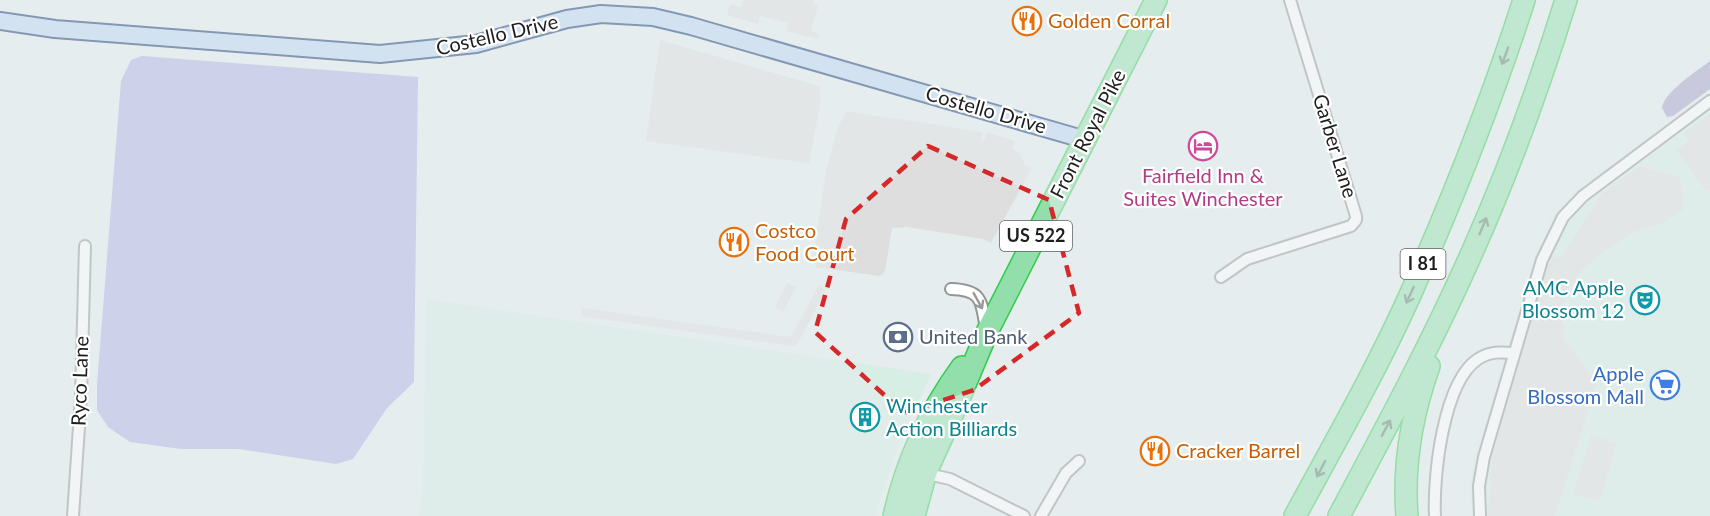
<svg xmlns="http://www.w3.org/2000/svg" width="1710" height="516" font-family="Lato,sans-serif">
<rect width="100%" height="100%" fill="#e5edee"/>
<g fill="#d6eee3">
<polygon points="1710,91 1710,516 1472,516 1470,485 1476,455 1535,257 1554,215 1578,189"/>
<polygon points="426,299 931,374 901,438 881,495 876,516 419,516 423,488"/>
</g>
<polygon fill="#b0afe4" points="142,56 418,77 414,382 387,408 353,459 336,464 239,449 181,449 130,442 108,427 97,410 97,384 121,81 131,60"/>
<path fill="#a79dca" d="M1710,61V89L1673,116L1667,117L1662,108C1664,92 1697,71 1710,61Z"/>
<g fill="#dedede">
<polygon points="743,0 814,0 813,4 818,5 811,31 819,34 817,39 786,31 788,23 760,16 758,24 727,15 730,4 741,7"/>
<polygon points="660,40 819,86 821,99 809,163 646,141"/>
<polygon points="846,111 982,132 982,141 985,139 987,132 1015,141 1013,149 1021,154 1024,164 1032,168 991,243 983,239 906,227 892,228 885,271 880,276 816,267 813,260 826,171 837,130"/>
<polygon points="1710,114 1710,189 1707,192 1676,150 1689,141 1684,133"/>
<polygon points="1640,166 1680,177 1684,209 1663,223 1634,232 1605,251 1583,269 1567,291 1563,301 1564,339 1597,383 1555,516 1488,516 1491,467 1495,444 1551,256 1561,258 1601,194"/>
<polygon points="787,283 796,287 783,312 775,307"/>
<polygon points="819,285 826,290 798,343 793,346 581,316 582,308 789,337 792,335"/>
<polygon points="1591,435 1617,443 1600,501 1573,494"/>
</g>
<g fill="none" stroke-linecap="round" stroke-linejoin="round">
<g stroke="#959595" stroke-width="14">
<g id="street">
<polyline points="1221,277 1247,259 1351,226 1356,220 1356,216 1290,0"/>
<path d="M951,289C983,290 981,301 986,329"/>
<polyline points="923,473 950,479 1024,516"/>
<polyline points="73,516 81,397 85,246"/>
<polyline points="1041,516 1066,473 1079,461"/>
<path d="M1435,516C1433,477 1443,382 1478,359C1490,351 1501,352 1514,353"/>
<polyline points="1480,516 1479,486 1484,457 1542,260 1563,217 1583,196 1710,101"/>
</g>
</g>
<g stroke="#0e326c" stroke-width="20">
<polyline id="secondary" points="0,21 55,29 380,54 476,44 567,19 601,14 653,17 691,26 1086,140"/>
</g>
<g stroke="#33cb4c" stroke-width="24">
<g id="highway">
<path d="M894,516C906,463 930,411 962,367"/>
<polyline points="914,516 926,472 953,413 987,332 1156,0"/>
<path d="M1295,516C1335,442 1377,369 1411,293C1453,198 1492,100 1524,0"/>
<path d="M1339,516C1386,428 1434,339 1474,248C1510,167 1540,84 1566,0"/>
<path d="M1407,516C1403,466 1412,414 1429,366"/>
</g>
</g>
<use href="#street" stroke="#fff" stroke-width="10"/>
<use href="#secondary" stroke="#bdd6f4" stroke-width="16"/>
<use href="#highway" stroke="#93dfab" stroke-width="21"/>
</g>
<defs><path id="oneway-shaft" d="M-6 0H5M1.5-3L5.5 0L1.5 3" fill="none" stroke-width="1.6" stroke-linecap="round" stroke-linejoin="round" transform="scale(1.5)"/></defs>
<g stroke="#587e64">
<use href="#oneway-shaft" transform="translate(1505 56) rotate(110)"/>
<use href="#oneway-shaft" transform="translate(1483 226) rotate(-67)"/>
<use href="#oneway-shaft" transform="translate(1410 295) rotate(115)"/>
<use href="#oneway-shaft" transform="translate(1386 428) rotate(-62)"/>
<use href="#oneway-shaft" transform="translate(1321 469) rotate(118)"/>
</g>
<use stroke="#9a9a9a" href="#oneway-shaft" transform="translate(978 301) rotate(61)"/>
<path d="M0 0H1710V516H0ZM928,146L1049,200L1079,313L974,390L904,413L815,332L846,219Z" fill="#e5edee" fill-opacity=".55" fill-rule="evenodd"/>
<path fill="none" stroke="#d62828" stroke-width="4.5" stroke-dasharray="12 8" stroke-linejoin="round" d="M928,146L1049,200L1079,313L974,390L904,413L815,332L846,219Z"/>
<defs>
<g id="restaurant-ring" transform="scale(1.5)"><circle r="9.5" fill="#fff" stroke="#e8710a" stroke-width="1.5"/><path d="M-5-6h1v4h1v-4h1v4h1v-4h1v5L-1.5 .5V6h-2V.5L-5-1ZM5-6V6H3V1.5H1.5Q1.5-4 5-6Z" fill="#e8710a"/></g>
<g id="hotel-ring" transform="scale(1.5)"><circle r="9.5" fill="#fff" stroke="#d1479c" stroke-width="1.5"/><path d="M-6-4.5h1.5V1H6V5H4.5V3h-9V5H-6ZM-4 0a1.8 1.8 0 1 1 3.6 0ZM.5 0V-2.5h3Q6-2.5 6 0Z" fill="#d1479c"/></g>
<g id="theatre-ring" transform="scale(1.5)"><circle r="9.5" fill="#fff" stroke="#0f9aa8" stroke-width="1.5"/><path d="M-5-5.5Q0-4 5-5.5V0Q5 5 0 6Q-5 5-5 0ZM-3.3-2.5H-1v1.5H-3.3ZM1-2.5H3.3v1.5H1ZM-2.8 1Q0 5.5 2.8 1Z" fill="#0f9aa8"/></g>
<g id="bank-ring" transform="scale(1.5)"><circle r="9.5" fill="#fff" stroke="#5c6f8a" stroke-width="1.5"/><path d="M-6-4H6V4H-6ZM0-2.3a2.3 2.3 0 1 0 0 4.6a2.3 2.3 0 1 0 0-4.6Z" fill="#5c6f8a"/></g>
<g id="supermarket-ring" transform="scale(1.5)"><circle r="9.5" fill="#fff" stroke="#3f7fe0" stroke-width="1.5"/><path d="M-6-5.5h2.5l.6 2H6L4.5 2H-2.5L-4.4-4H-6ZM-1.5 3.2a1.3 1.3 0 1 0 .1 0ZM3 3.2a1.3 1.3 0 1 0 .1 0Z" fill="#3f7fe0"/></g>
<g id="building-ring" transform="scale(1.5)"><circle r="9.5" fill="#fff" stroke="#0f9aa8" stroke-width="1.5"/><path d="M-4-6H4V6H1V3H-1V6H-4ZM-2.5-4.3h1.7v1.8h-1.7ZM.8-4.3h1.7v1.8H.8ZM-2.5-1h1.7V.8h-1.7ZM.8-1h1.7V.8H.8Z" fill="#0f9aa8"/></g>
</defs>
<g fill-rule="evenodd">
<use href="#restaurant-ring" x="1027" y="21"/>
<use href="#hotel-ring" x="1203" y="146"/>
<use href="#restaurant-ring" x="734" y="242"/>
<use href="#theatre-ring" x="1645" y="300"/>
<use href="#bank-ring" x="898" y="337"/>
<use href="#supermarket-ring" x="1665" y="385"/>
<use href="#building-ring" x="865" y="417"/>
<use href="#restaurant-ring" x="1155" y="451"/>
</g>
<g text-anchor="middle" stroke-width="4.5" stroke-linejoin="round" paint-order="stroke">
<g fill="#fff" stroke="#626262" stroke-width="1.5">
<rect x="1000" y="221" width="72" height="30" rx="4.5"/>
<rect x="1400.5" y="249" width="45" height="30" rx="4.5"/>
</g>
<g font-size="18" font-weight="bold" fill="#1e1e1e">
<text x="1036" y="242">US 522</text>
<text x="1423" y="270">I 81</text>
</g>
<g font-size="20" fill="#c56008" stroke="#fff" text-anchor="start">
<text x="1048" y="28">Golden Corral</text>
<text x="755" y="238">Costco<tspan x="755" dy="23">Food Court</tspan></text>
<text x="1176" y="458">Cracker Barrel</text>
</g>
<g font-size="20" fill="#1e1e1e" stroke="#fff">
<text transform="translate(497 35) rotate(-13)" y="7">Costello Drive</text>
<text transform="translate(986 110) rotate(16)" y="7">Costello Drive</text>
<text transform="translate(1088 134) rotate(-63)" y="7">Front Royal Pike</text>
<text transform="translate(1335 146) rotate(73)" y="7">Garber Lane</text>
<text transform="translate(80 381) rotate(-88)" y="7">Ryco Lane</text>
</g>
<g font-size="20" fill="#b23c85" stroke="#fff">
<text x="1203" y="183">Fairfield Inn &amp;<tspan x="1203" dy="23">Suites Winchester</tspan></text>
</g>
<g font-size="20" fill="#0d838f" stroke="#fff" text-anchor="end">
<text x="1624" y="295">AMC Apple<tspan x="1624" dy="23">Blossom 12</tspan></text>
<text x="886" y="413" text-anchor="start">Winchester<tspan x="886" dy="23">Action Billiards</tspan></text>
</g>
<g font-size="20" fill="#4e5e75" stroke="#fff" text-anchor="start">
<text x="919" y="344">United Bank</text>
</g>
<g font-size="20" fill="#366cbe" stroke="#fff" text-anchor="end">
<text x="1644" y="381">Apple<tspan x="1644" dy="23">Blossom Mall</tspan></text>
</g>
</g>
</svg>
